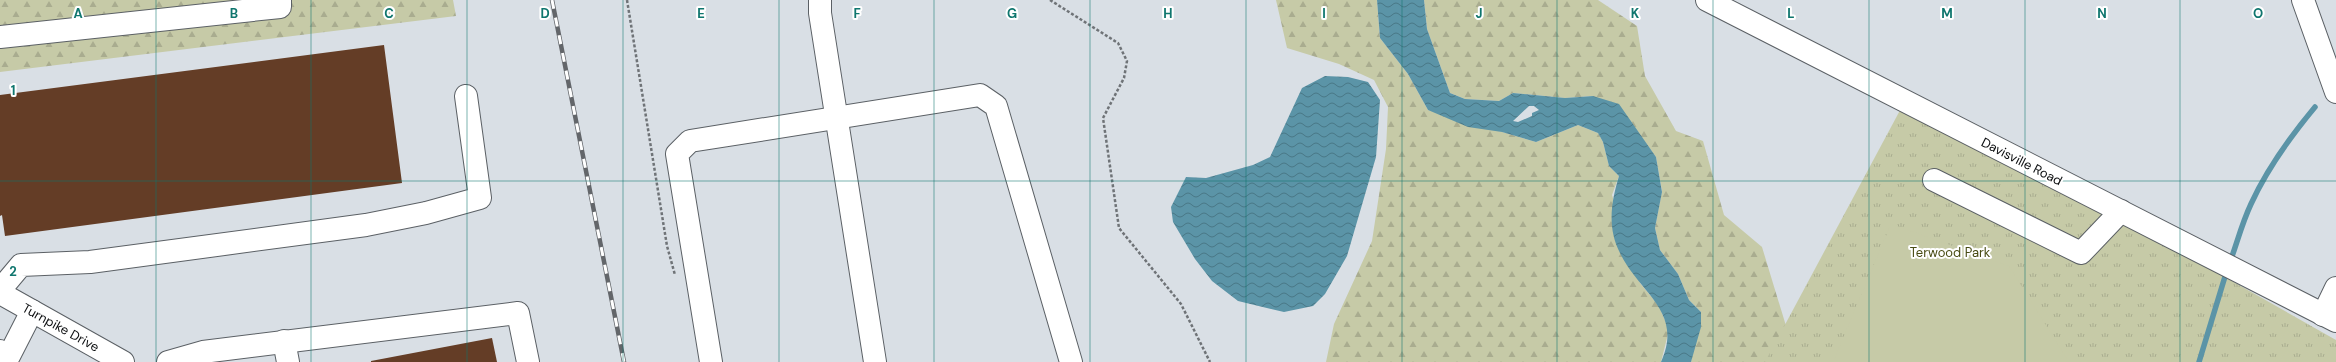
<svg xmlns="http://www.w3.org/2000/svg" width="2336" height="362" font-family="'DM Sans',sans-serif">
<defs>
<pattern id="forest-firs" width="22" height="20" patternUnits="userSpaceOnUse"><rect width="22" height="20" fill="#c6caa7"/><path d="M5 1l3.5 6h-7zM16 11l3.5 6h-7z" fill="#a9ac8f"/></pattern>
<pattern id="park-tufts" width="24" height="20" patternUnits="userSpaceOnUse"><rect width="24" height="20" fill="#c6caa7"/><path d="M3 7l-1-3M5 7V3M7 7l1-3M15 17l-1-3M17 17v-4M19 17l1-3" fill="none" stroke="#a9ac8f"/></pattern>
<pattern id="water-waves" width="16" height="10" patternUnits="userSpaceOnUse"><rect width="16" height="10" fill="#5b94a7"/><path d="M0 5q4-4 8 0t8 0" fill="none" stroke="#497786"/></pattern>
</defs>
<rect width="100%" height="100%" fill="#d9dfe5"/>
<g fill="url(#forest-firs)">
<polygon points="0,0 453,0 456,16 0,72"/>
<polygon points="1276,0 1377,0 1380,38 1408,74 1428,110 1536,142 1578,125 1598,133 1603,142 1609,166 1619,176 1612,195 1640,283 1659,306 1669,330 1661,362 1326,362 1334,324 1372,241 1386,149 1388,107 1374,80 1339,64 1287,48"/>
<polygon points="1424,0 1598,0 1637,26 1645,76 1676,131 1703,141 1724,215 1762,247 1797,362 1691,362 1701,312 1689,300 1678,274 1660,250 1655,228 1662,191 1656,157 1637,131 1593,96 1565,98 1513,93 1499,101 1465,99 1450,93 1427,29"/>
</g>
<polygon fill="url(#park-tufts)" points="1905,101 2170,246 2336,340 2336,362 1765,362"/>
<polygon fill="#c6caa7" points="1891,224 2009,266 2067,359 2067,362 1833,362"/>
<g fill="url(#water-waves)" fill-rule="evenodd">
<path d="M1377,0H1424L1427,29L1450,93L1465,99L1499,101L1513,93L1565,98L1593,96L1619,104L1656,157L1662,192L1655,228L1660,250L1678,274L1689,300L1701,312V327L1691,362H1661C1684,311 1639,293 1620,253C1607,228 1611,202 1619,176L1609,166L1603,142L1598,133L1578,125L1536,142L1502,132L1468,127L1428,110L1408,74L1380,38ZM1529,106H1534L1539,110L1532,113V116L1518,122L1513,121Z"/>
<polygon points="1325,76 1348,77 1368,82 1380,100 1376,157 1347,256 1325,294 1313,306 1284,312 1238,301 1212,281 1195,259 1173,222 1171,207 1186,177 1206,178 1253,165 1270,157 1302,88"/>
</g>
<g fill="none" stroke-linecap="round" stroke-linejoin="round">
<g stroke="#5b94a7" stroke-width="5.5">
<path d="M2230,262C2237,243 2242,223 2251,204C2267,169 2290,137 2315,107"/>
<polyline points="2199,362 2227,270"/>
</g>
</g>
<g fill="#643d26">
<polygon points="384,45 402,183 5,236 2,215 0,216 0,95"/>
<polygon points="492,338 497,362 371,362 371,361"/>
</g>
<g fill="none" stroke-linecap="round" stroke-linejoin="round">
<g stroke="#5b6065" stroke-width="24">
<g id="minor">
<polyline points="820,0 820,13 875,362"/>
<polyline points="1707,0 2336,321"/>
<polyline points="2303,0 2336,92"/>
<polyline points="0,37 280,7 280,0"/>
<polyline points="1934,180 2081,253 2121,211"/>
<polyline points="0,290 21,265 90,262 366,225 426,213 480,198 466,96"/>
<polyline points="0,293 123,362"/>
<polyline points="2323,315 2336,288"/>
<polyline points="284,341 288,362"/>
<polyline points="0,351 9,356 32,311"/>
<polyline points="168,362 203,352 518,313 528,362"/>
<polyline points="711,362 677,154 690,141 980,95 996,106 1071,362"/>
</g>
</g>
<g stroke="#6f7377" stroke-width="2.5" stroke-dasharray="3 2" stroke-linecap="butt">
<polyline points="627,0 667,246 675,275"/>
<polyline points="1050,0 1118,43 1127,61 1124,78 1103,118 1119,228 1181,304 1210,362"/>
</g>
<use href="#minor" stroke="#fff" stroke-width="22"/>
<g stroke="#63666a" stroke-width="4.5">
<polyline id="rail" points="552,0 624,362"/>
</g>
<use href="#rail" stroke="#fff" stroke-width="3" stroke-dasharray="9" stroke-linecap="butt"/>
</g>
<path fill="none" stroke="#0f766e" stroke-width="1" stroke-opacity="0.55" d="M156,0V362M311,0V362M467,0V362M623,0V362M779,0V362M934,0V362M1090,0V362M1246,0V362M1402,0V362M1557,0V362M1713,0V362M1869,0V362M2025,0V362M2180,0V362M0,181H2336"/>
<g text-anchor="middle" stroke-width="4" stroke-linejoin="round" paint-order="stroke">
<g font-size="13" fill="#0a0c0e" stroke="#fff">
<text transform="translate(2022 161) rotate(27)" y="5">Davisville Road</text>
<text transform="translate(61 327) rotate(29)" y="5">Turnpike Drive</text>
</g>
<g font-size="13" fill="#484b13" stroke="#fff">
<text x="1950" y="257">Terwood Park</text>
</g>
</g>
<g font-size="13" text-anchor="middle" font-weight="bold" fill="#0f766e" stroke="#fff" stroke-width="4" stroke-linejoin="round" paint-order="stroke">
<text x="78" y="18">A</text>
<text x="234" y="18">B</text>
<text x="389" y="18">C</text>
<text x="545" y="18">D</text>
<text x="701" y="18">E</text>
<text x="857" y="18">F</text>
<text x="1012" y="18">G</text>
<text x="1168" y="18">H</text>
<text x="1324" y="18">I</text>
<text x="1479" y="18">J</text>
<text x="1635" y="18">K</text>
<text x="1791" y="18">L</text>
<text x="1947" y="18">M</text>
<text x="2102" y="18">N</text>
<text x="2258" y="18">O</text>
<text x="13" y="95">1</text>
<text x="13" y="276">2</text>
</g>
</svg>
